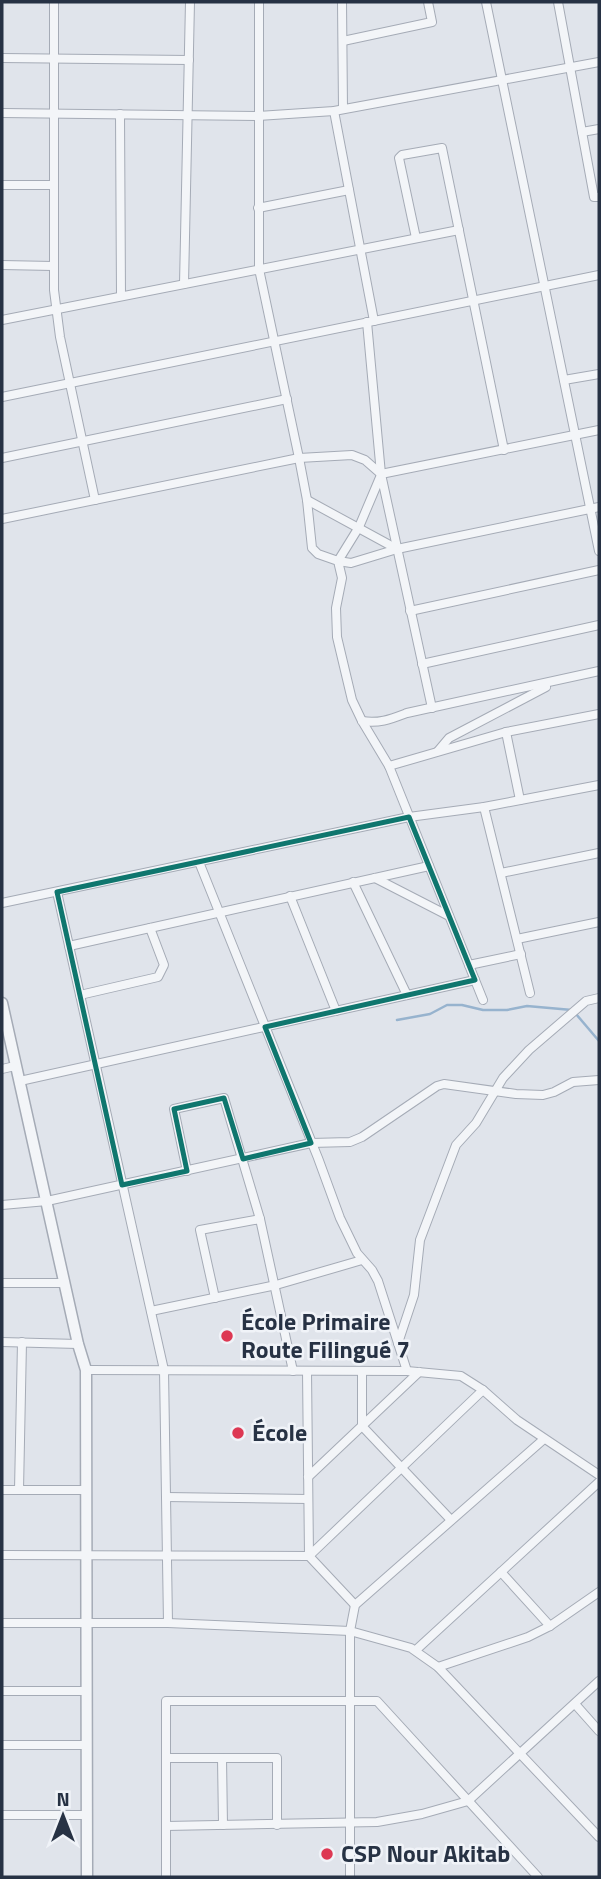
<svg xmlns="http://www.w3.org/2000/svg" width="601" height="1879" font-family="'Titillium Web',sans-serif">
<rect width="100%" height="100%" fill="#e0e4eb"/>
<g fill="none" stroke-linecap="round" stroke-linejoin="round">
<g stroke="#97b3ce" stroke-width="2.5">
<polyline points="576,1014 599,1041"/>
<polyline points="397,1020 430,1014 447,1005 462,1005 483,1010 507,1010 527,1006 572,1010"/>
</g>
<g stroke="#a5abb6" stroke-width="10">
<g id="minor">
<polyline points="54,2 54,290 60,337 95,500"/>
<polyline points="259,2 259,269 299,458 307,500 312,548 318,554 338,561 342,578 336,608 337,637 352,700 362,721 389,766 483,1000"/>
<polyline points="342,2 343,109"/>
<polyline points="486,2 599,551"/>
<polyline points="558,2 594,197 599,197"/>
<polyline points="343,41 432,22 428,2"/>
<polyline points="2,58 189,60"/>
<polyline points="334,111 374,321"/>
<polyline points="2,113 258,116 334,111 599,62"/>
<polyline points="120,114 121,296"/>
<polyline points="582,132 599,129"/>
<polyline points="2,185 52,185"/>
<polyline points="258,208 349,190"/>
<polyline points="416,238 399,158 402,155 442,148 504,450"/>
<polyline points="2,265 53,266"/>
<polyline points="184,284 190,2"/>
<polyline points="2,320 459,230"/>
<polyline points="367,322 381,474 432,708"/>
<polyline points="564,380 599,374"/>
<polyline points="2,397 599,275"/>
<polyline points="2,458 287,399"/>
<polyline points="381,475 359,527 338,561 351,563 397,549 599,507"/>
<polyline points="307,500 397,549"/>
<polyline points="2,519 299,458 352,455 365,460 381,474 599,430"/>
<polyline points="410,611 599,570"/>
<polyline points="422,664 599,625"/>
<path d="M362,721C379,724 391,719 407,713L599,671"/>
<polyline points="506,732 520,800"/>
<polyline points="438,751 449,738 546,687"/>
<polyline points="389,766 506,732 599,714"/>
<polyline points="484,807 530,993"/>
<polyline points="199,862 318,1158 340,1218 357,1253 372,1270 378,1281 407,1371"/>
<polyline points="501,873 599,853"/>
<polyline points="375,878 449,916"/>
<polyline points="353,882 407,995"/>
<polyline points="57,892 164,1370 168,1623"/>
<polyline points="290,896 336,1011"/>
<polyline points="2,903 409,817 484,807 599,785"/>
<polyline points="517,939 599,922"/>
<polyline points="69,946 429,866"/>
<polyline points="469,965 521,954"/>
<polyline points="80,995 158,977 164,965 150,928"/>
<polyline points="2,1069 15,1066"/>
<polyline points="20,1081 475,980"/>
<polyline points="187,1171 174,1109 224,1098 260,1219 293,1371"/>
<polyline points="2,1205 47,1201 311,1143 350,1142 362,1137 437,1086 444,1084 516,1094 543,1095 554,1092 573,1082 599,1080"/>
<polyline points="2,1283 65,1283"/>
<polyline points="215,1298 200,1230 260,1219"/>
<polyline points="151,1311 276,1285 362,1260"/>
<polyline points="2,1342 78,1344"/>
<polyline points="398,1343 414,1295 420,1240 456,1145 476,1123 503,1078 529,1050 586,1001 599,998"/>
<polyline points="86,1370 407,1371 461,1376 483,1390 517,1420 599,1475"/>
<polyline points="307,1371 309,1556 355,1605"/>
<polyline points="362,1371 362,1426 451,1520"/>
<polyline points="308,1477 419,1372"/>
<polyline points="2,1490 86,1490"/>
<polyline points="19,1490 22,1342"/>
<polyline points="166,1497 308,1499"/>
<polyline points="2,1555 309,1556 483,1390"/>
<polyline points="501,1572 550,1626"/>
<polyline points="2,1623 168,1623 350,1631 411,1648 438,1667 599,1837"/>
<polyline points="416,1650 599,1482"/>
<polyline points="438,1667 528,1637 550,1626 599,1592"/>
<polyline points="2,1691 87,1691"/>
<polyline points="575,1704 599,1731"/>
<polyline points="2,1745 87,1745"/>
<polyline points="167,1758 277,1758 277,1825"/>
<polyline points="222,1758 223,1825"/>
<polyline points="2,1815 87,1815"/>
<polyline points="166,1826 377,1822 422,1814 468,1801 599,1681"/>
<polyline points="166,1877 166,1701 377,1701 538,1877"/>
<polyline points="350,1877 350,1631 355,1605 544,1439"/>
</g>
</g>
<g stroke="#a5abb6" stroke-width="13">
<polyline id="tertiary" points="2,1003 78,1344 86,1370 87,1877"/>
</g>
<use href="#minor" stroke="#f3f5f8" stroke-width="8"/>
<use href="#tertiary" stroke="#f3f5f8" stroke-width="10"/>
</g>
<path fill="none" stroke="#0f766e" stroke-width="5" stroke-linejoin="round" d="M409,817L475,980L265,1027L311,1143L243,1159L224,1098L174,1109L187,1171L122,1185L57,892Z"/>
<g fill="#dd3853" stroke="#f0f3f8" stroke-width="2.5">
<circle cx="227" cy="1336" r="7"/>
<circle cx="238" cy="1433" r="7"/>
<circle cx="327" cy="1854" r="7"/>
</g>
<g text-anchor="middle" stroke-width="5" stroke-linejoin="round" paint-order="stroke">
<g font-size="24" font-weight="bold" fill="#273244" stroke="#f0f3f8" text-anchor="start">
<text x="241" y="1330">École Primaire<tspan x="241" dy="28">Route Filingué 7</tspan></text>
<text x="252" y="1441">École</text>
<text x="341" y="1862">CSP Nour Akitab</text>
</g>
</g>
<rect width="601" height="1879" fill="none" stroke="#273244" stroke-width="7"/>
<g transform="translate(63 1816)" stroke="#f0f3f8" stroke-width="5" paint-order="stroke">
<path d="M0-5L12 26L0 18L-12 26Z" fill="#273244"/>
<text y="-10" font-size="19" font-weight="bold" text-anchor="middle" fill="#273244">N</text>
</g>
</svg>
